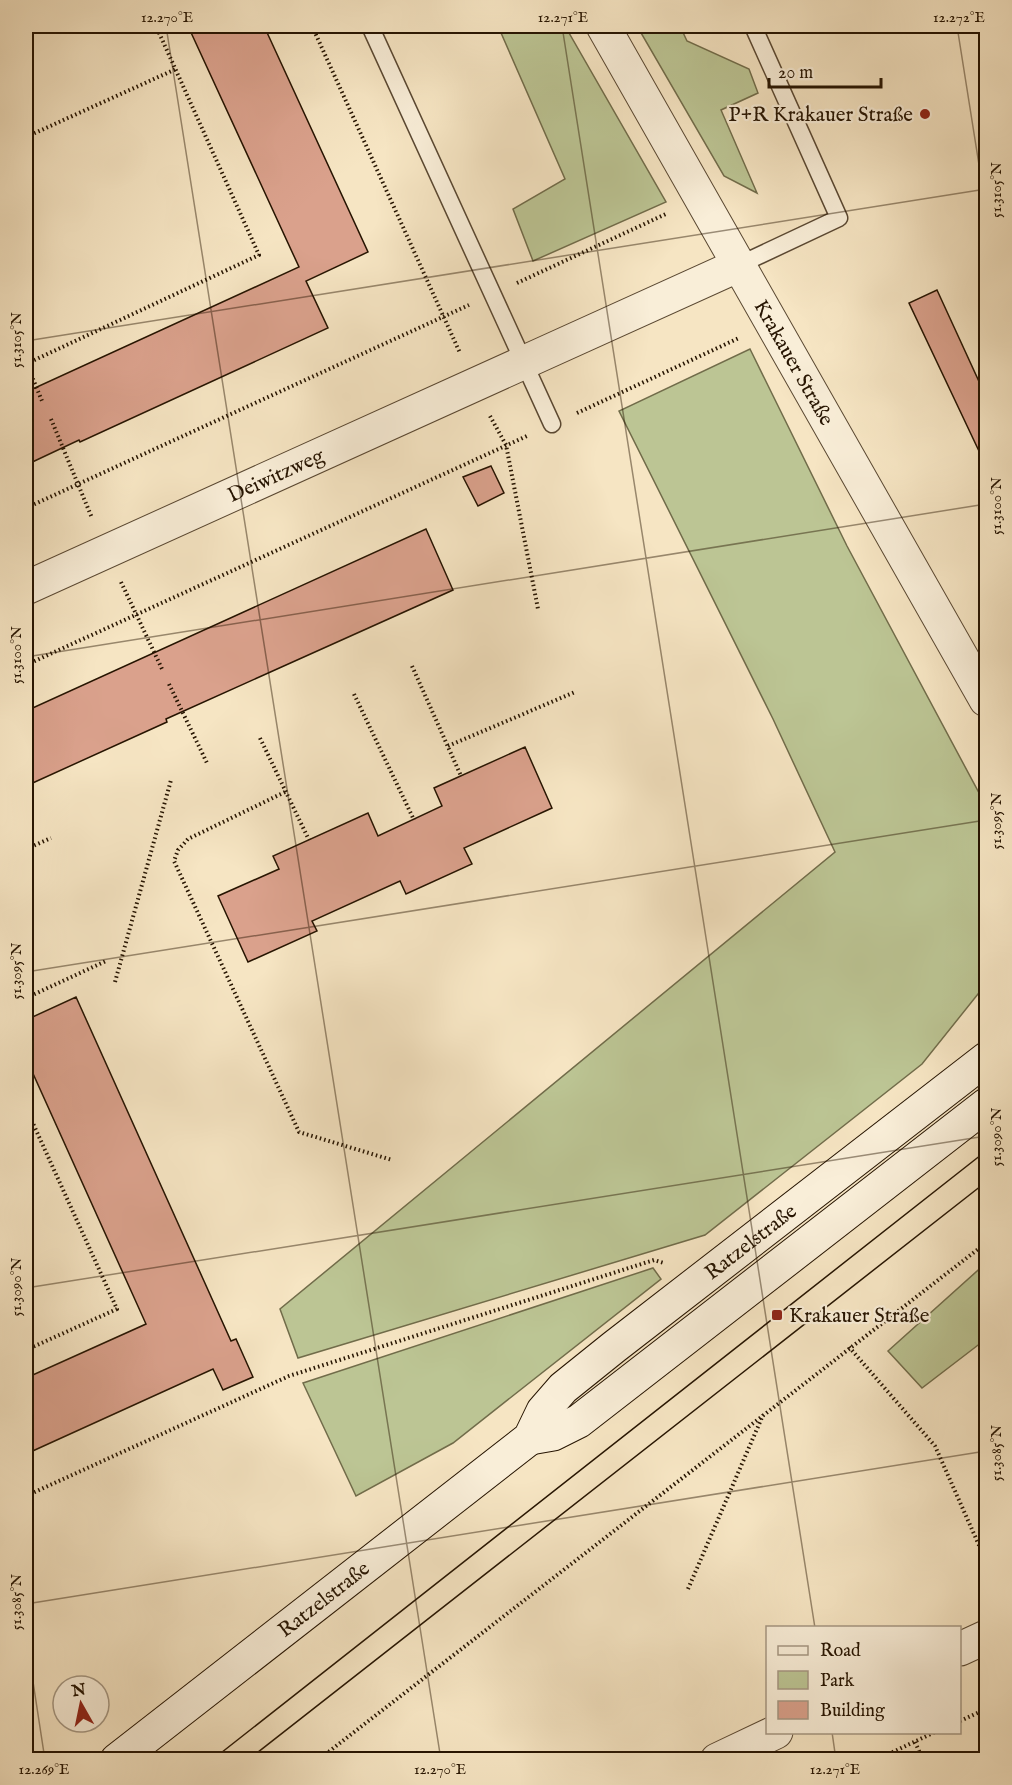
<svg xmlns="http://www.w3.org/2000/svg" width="1012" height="1785" font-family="'IM FELL English',serif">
<rect width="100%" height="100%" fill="#f6e5c3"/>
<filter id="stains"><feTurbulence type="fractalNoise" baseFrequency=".00333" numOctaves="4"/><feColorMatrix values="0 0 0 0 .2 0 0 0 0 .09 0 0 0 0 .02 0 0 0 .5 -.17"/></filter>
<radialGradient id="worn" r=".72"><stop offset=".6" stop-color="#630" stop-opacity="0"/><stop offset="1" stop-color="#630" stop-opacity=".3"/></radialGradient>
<g fill="#bcc594" stroke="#716c4a" stroke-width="1.5">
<polygon points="498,26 565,26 666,202 533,261 513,209 565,179"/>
<polygon points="637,26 680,26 687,41 749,69 758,93 721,110 757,193 724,176"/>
<polygon points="750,349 847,546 986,806 986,984 922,1064 705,1235 298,1358 280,1309 835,852 773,719 619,411"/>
<polygon points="986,1263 986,1339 922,1388 888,1351"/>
<polygon points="653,1268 661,1279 453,1443 356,1496 303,1383"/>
</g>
<g fill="#daa18c" stroke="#261401" stroke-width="1.5">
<polygon points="188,26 264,26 368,252 306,281 328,328 80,442 79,440 26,465 26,392 299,267"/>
<polygon points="937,290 987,399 987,468 909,303"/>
<polygon points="491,466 504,493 478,506 463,477"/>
<polygon points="426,529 453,590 166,719 167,722 26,786 26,711"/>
<polygon points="525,747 552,808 464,848 472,864 406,894 400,881 312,921 317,931 248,962 218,896 279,869 273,856 368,813 378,836 442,806 434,788"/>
<polygon points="76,997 231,1341 236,1339 253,1377 223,1390 213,1369 26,1454 26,1378 146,1324 26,1058 26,1020"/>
</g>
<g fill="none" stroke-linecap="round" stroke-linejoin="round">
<g stroke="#5a4832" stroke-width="19">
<g id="lane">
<polyline points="370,26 552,424"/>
<polyline points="739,265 839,218 753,26"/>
</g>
</g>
<g stroke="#5a4832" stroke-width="35">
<g id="street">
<path id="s1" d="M603,26L986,700"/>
<path id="s2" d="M26,588L739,265"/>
<polyline points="960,1649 986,1637"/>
<polyline points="717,1760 776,1732"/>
</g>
</g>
<g stroke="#261401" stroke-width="35">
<g id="secondary">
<polyline points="530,1438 553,1434 579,1421 986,1105"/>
<path id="s3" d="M117,1760L530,1438L543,1411L563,1388L614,1347L986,1059"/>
</g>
</g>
<g stroke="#261401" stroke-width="4" stroke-dasharray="1.5 3" stroke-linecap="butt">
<polyline points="312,26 460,353"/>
<polyline points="26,137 176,69"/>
<polyline points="517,283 668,213"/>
<polyline points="26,362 42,401"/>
<polyline points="26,364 259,255 156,26"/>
<polyline points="577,413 739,338"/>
<polyline points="490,416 506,445 538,609"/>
<polyline points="51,419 92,518"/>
<polyline points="26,508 469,305"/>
<polyline points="121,582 162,669"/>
<polyline points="26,665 527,436"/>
<polyline points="412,666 461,776"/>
<polyline points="169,684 207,763"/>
<polyline points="354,694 414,820"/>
<polyline points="260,738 309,840"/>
<polyline points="448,746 575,692"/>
<polyline points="285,792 188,839 178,850 174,861 299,1132 392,1160"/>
<polyline points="26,849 51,838"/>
<polyline points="115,982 171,780"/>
<polyline points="26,998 106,961"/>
<polyline points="26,1108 117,1309 26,1350"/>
<polyline points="849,1347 935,1446 986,1561"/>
<polyline points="26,1496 289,1376 654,1260 664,1263"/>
<polyline points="688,1589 763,1415"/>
<polyline points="960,1721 986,1709"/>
<polyline points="915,1742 923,1760"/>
<polyline points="318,1760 986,1243"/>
<polyline points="876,1760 935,1732"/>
</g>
<use href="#lane" stroke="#f9eed8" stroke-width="16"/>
<use href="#street" stroke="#f9eed8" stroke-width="33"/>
<use href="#secondary" stroke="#f9eed8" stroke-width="33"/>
<g stroke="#261401" stroke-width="1.5">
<polyline points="212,1760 986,1151"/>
<polyline points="248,1760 986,1182"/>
</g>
</g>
<path fill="none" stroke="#261401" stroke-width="1.5" stroke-opacity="0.45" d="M166,26L441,1760M562,26L815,1628M957,26L986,209M26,341L986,189M26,657L986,504M26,972L986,820M26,1288L986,1136M26,1604L986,1451M26,1636L45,1760M832,1732L836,1760"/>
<g fill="#8f2418" stroke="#f9eed8" stroke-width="2">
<circle cx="925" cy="114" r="6"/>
<rect x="771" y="1309" width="12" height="12" rx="3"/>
</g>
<g text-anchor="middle" stroke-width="4.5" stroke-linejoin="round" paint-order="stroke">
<g font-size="21" fill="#261401" stroke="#f9eed8" text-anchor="end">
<text x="913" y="121">P+R Krakauer Straße</text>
<text x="789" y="1322" text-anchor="start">Krakauer Straße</text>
</g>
<g font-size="21" fill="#261401" stroke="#f9eed8">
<text dy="7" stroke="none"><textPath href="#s1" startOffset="387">Krakauer Straße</textPath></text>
<text dy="7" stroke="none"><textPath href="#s2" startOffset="274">Deiwitzweg</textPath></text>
<text dy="7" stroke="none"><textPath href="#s3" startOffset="822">Ratzelstraße</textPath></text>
<text dy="7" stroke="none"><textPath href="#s3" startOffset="262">Ratzelstraße</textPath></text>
</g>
</g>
<rect width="1012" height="1785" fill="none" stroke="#f6e5c3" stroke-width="66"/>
<rect x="766" y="1626" width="195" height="108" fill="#f9eed8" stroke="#a59782" stroke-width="1.5"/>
<rect x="778" y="1646" width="30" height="9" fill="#f9eed8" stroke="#a59782" stroke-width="1.5"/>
<text x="820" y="1656" font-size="18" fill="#261401">Road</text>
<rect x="778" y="1671" width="30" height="18" fill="#bcc594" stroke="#a59782" stroke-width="1.5"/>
<text x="820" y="1686" font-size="18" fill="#261401">Park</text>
<rect x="778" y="1701" width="30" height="18" fill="#daa18c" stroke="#a59782" stroke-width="1.5"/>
<text x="820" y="1716" font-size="18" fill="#261401">Building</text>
<g transform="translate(81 1704) rotate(351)"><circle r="28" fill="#f9eed8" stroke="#a59782" stroke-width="1.5"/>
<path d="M0-4.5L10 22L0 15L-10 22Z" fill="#8f2418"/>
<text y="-9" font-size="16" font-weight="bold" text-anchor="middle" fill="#261401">N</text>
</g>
<path d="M769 78v9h112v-9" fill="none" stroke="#261401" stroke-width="3"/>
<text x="778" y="78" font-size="18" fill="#261401" stroke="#f9eed8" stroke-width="4.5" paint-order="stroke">20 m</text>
<rect x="33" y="33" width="946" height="1719" fill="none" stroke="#261401" stroke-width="2"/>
<g font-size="15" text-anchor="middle" fill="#261401">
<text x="167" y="22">12.270°E</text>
<text x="563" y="22">12.271°E</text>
<text x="959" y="22">12.272°E</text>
<text transform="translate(996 190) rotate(-90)" y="5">51.3105°N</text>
<text transform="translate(16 340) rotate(-90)" y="5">51.3105°N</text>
<text transform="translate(996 506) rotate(-90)" y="5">51.3100°N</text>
<text transform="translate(16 655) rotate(-90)" y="5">51.3100°N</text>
<text transform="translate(996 821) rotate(-90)" y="5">51.3095°N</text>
<text transform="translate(16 971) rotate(-90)" y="5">51.3095°N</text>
<text transform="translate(996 1137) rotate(-90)" y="5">51.3090°N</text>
<text transform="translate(16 1287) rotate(-90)" y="5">51.3090°N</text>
<text transform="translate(996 1453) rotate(-90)" y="5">51.3085°N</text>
<text transform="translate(16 1602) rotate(-90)" y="5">51.3085°N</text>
<text x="44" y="1774">12.269°E</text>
<text x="440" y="1774">12.270°E</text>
<text x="835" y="1774">12.271°E</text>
</g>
<rect width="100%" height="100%" filter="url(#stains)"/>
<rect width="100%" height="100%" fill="url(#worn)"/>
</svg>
